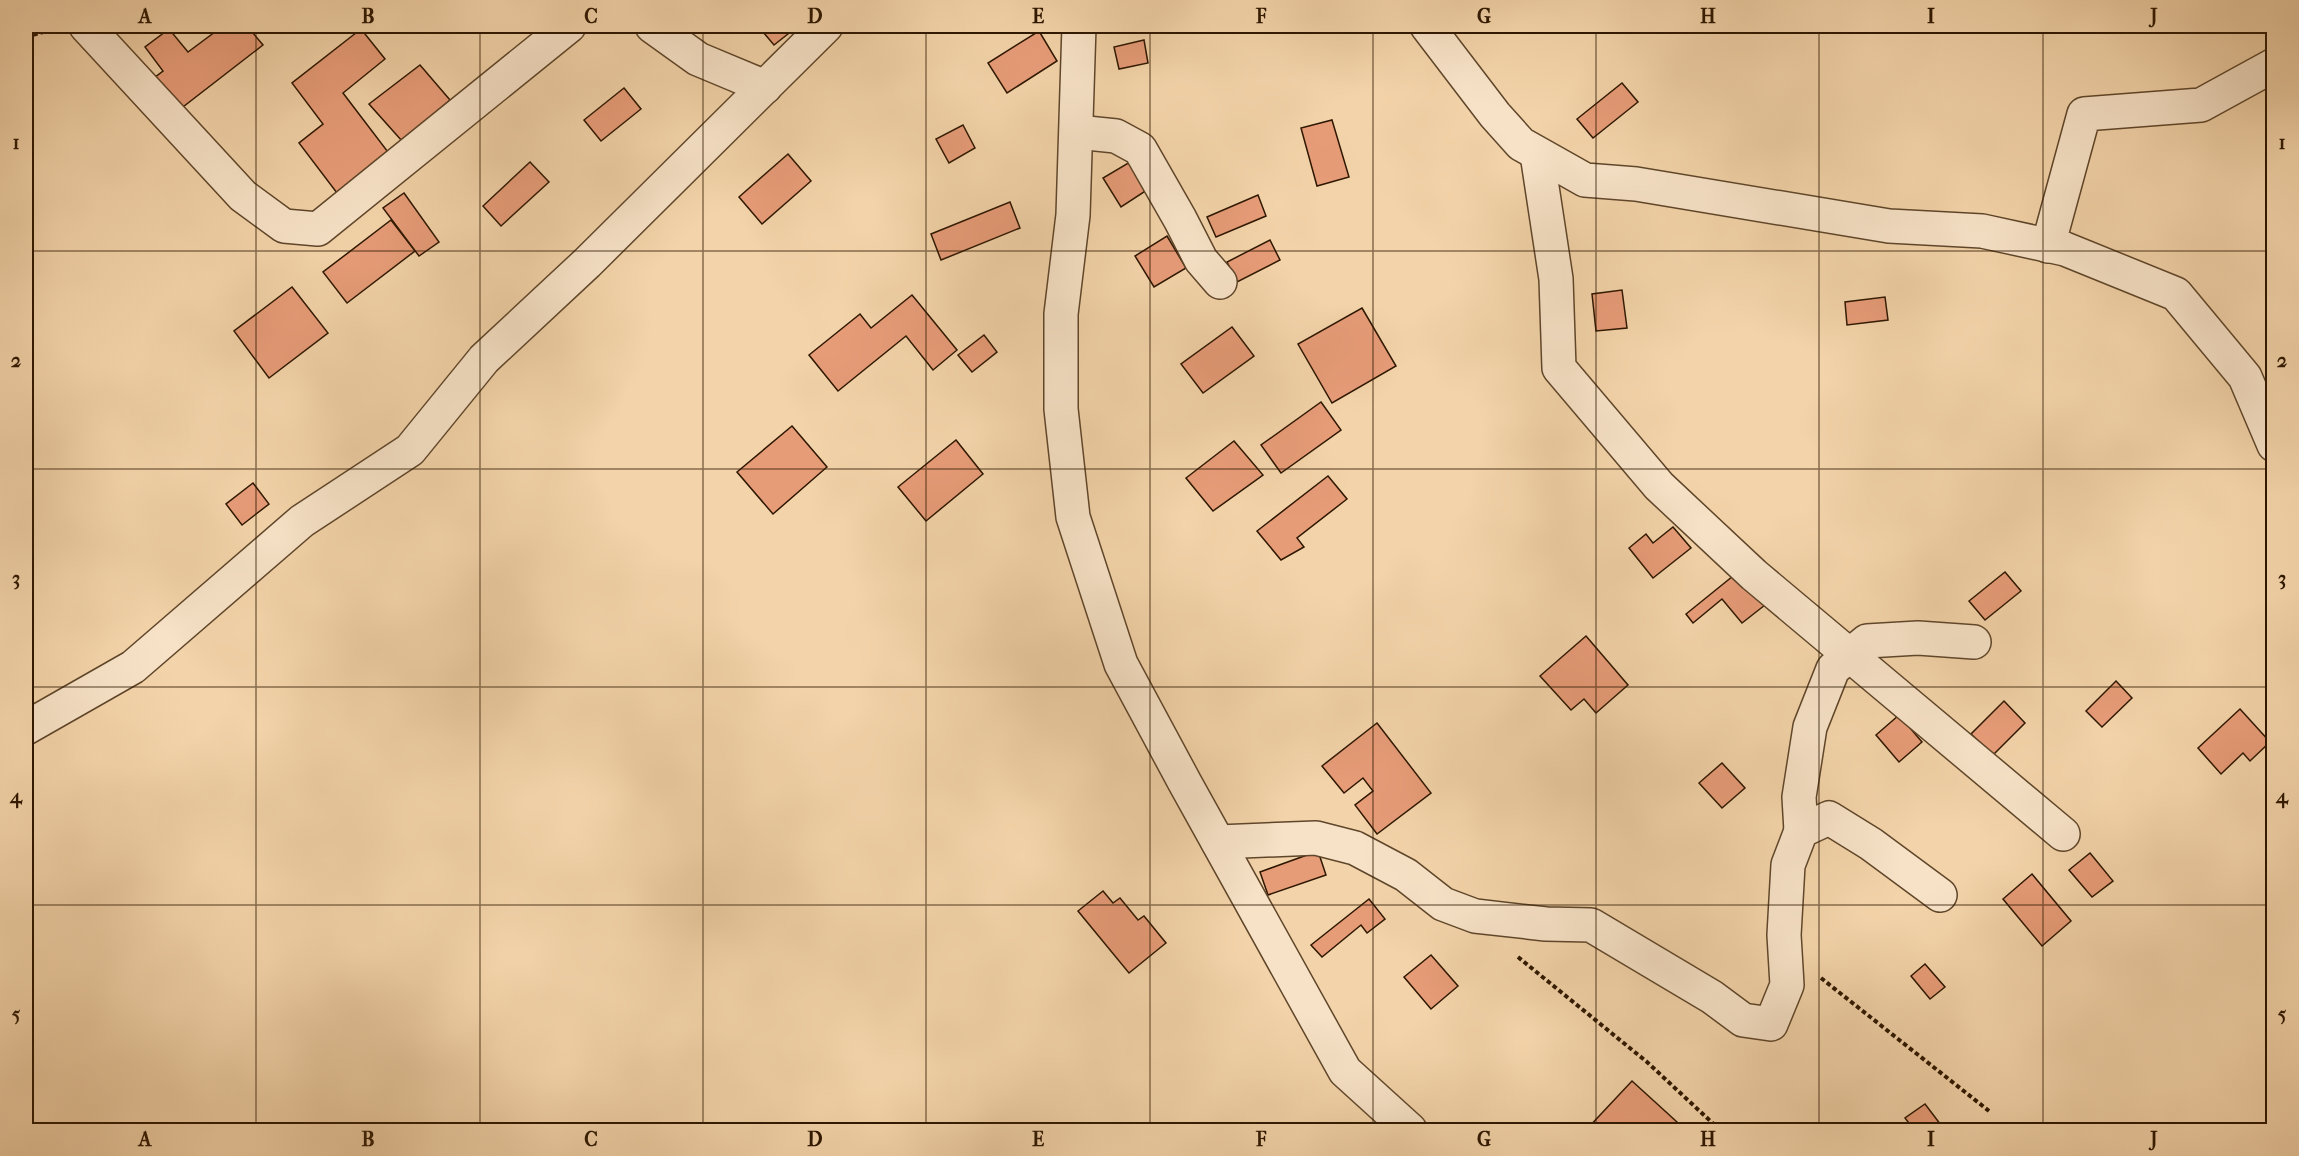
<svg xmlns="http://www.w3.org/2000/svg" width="2299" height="1156" font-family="'IM FELL French Canon',serif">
<rect width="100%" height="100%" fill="#f3d3a9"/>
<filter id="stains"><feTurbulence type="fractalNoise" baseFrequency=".00333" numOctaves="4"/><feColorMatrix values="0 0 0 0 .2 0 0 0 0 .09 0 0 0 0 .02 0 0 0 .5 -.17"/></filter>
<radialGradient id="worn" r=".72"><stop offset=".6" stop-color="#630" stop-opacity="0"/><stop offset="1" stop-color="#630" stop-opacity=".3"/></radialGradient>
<g fill="#e79c78" stroke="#2e1700" stroke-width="1.5">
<polygon points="223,26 247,26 263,45 179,110 154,78 163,71 145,47 169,29 188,52"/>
<polygon points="758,26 798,26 774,45"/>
<polygon points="361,29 385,59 343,93 388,152 337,193 299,143 323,124 292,83"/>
<polygon points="1039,31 1057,61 1007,93 988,63"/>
<polygon points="1144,40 1148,63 1119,69 1114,47"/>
<polygon points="420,65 450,100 402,141 369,104"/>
<polygon points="1622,83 1638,102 1593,138 1577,119"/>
<polygon points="624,88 641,109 601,141 584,120"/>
<polygon points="1332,120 1349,177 1317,186 1301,128"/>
<polygon points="963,125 975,148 949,163 936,139"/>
<polygon points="788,154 811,181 762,224 739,197"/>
<polygon points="530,162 549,182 501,226 483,206"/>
<polygon points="1130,162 1147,190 1121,207 1103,178"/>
<polygon points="404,193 439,242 419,256 383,208"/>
<polygon points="1258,195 1266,216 1216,237 1207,217"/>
<polygon points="1010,202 1020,228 941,260 931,234"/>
<polygon points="391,220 415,251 347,303 323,272"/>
<polygon points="1167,236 1186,268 1154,287 1135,256"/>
<polygon points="1270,240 1280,260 1237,282 1227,262"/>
<polygon points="292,287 328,333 269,378 234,331"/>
<polygon points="1622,290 1627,328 1596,331 1592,294"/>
<polygon points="912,295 957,350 933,370 906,336 838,391 809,355 860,314 871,328"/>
<polygon points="1885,297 1888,320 1847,325 1845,302"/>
<polygon points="1362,308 1396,366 1332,403 1298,344"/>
<polygon points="1232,327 1254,356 1203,393 1181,364"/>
<polygon points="984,335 997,352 972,372 958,355"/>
<polygon points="1321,402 1341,430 1281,473 1261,445"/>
<polygon points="792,426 827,467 773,514 737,472"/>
<polygon points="956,440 983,474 926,521 898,487"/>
<polygon points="1234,441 1263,475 1213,511 1186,478"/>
<polygon points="1328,476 1347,499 1297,538 1304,547 1281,560 1257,531"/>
<polygon points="253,483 269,504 242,525 226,504"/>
<polygon points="1673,527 1691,548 1653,578 1629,548 1646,534 1653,543"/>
<polygon points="1738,572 1765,605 1742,623 1722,599 1693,623 1686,614"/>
<polygon points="2005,572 2021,591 1985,620 1969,601"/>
<polygon points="1586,636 1628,685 1596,713 1584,699 1571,710 1540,676"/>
<polygon points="2116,681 2132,698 2102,727 2086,711"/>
<polygon points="2004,701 2025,723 1993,755 1971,734"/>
<polygon points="2240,709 2270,742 2250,761 2243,753 2221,774 2198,748"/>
<polygon points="1899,715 1922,742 1899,762 1876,735"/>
<polygon points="1377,723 1431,793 1377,834 1355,805 1373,791 1363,778 1344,793 1322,766"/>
<polygon points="1722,763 1745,788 1722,808 1699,783"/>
<polygon points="1318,851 1326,875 1268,895 1260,872"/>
<polygon points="2090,853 2113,881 2092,897 2069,870"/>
<polygon points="2032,874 2071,921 2042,946 2003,899"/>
<polygon points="1103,891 1113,903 1120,898 1138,920 1144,916 1166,943 1129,973 1078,911"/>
<polygon points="1369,899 1385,919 1367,933 1361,925 1322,957 1311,945"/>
<polygon points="1431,955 1458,986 1431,1009 1404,977"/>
<polygon points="1925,964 1945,987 1930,999 1911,976"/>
<polygon points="1632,1081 1677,1122 1669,1130 1586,1130"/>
<polygon points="1925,1104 1944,1129 1942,1130 1914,1130 1905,1118"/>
</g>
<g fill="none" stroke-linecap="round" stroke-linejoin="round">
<g stroke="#5f462a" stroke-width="36">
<g id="minor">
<polyline points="86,26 243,196 284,226 318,229 569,26"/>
<polyline points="652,26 698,59 765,87"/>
<polyline points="1079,26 1073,215 1061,314 1061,409 1073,517 1121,664 1185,783 1345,1071 1410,1130"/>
<polyline points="1427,26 1495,115 1521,144 1585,180 1636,184 1889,226 1982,231 2065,249 2176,294 2245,377 2274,445"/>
<polyline points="1077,132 1116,136 1140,149 1180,219 1201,260 1220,282"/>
<polyline points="1537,154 1556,279 1559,368 1659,486 1754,575 2063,834"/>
<polyline points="2048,246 2084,114 2201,105 2274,65"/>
<polyline points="26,728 133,667 302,521 410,450 484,359 587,263 826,26"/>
<polyline points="1801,831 1799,797 1810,727 1833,669 1867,641 1918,638 1974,642"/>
<polyline points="1218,842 1316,838 1355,848 1406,875 1443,904 1475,916 1546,924 1591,925 1712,997 1743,1020 1771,1024 1787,985 1784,935 1788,865 1801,831 1829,818 1871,844 1940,895"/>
</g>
</g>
<g stroke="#2e1700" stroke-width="4" stroke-dasharray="4.5 3" stroke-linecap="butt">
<polyline points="26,37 53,29"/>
<polyline points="1518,957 1647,1062 1720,1130"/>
<polyline points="1821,978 1989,1111"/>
</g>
<use href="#minor" stroke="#f7e2c7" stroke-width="33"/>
</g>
<path fill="none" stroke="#2e1700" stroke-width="1.5" stroke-opacity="0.55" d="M256,26V1130M480,26V1130M703,26V1130M926,26V1130M1150,26V1130M1373,26V1130M1596,26V1130M1819,26V1130M2043,26V1130M26,251H2274M26,469H2274M26,687H2274M26,905H2274"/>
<rect width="2299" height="1156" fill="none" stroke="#f3d3a9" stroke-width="66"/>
<rect x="33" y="33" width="2233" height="1090" fill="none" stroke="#2e1700" stroke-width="2"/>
<g font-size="20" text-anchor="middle" font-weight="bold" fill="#2e1700">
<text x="145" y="23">A</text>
<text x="368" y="23">B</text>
<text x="591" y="23">C</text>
<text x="815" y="23">D</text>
<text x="1038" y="23">E</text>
<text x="1261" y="23">F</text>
<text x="1484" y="23">G</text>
<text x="1708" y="23">H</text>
<text x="1931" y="23">I</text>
<text x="2154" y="23">J</text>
<text x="16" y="149">1</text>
<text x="2282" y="149">1</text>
<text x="16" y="367">2</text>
<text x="2282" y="367">2</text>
<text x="16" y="585">3</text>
<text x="2282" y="585">3</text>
<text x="16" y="803">4</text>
<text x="2282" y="803">4</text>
<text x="16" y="1021">5</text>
<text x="2282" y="1021">5</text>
<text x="145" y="1146">A</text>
<text x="368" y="1146">B</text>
<text x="591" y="1146">C</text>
<text x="815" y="1146">D</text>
<text x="1038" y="1146">E</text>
<text x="1261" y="1146">F</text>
<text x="1484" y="1146">G</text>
<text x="1708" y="1146">H</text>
<text x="1931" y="1146">I</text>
<text x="2154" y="1146">J</text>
</g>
<rect width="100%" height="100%" filter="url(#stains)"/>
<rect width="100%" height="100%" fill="url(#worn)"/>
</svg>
